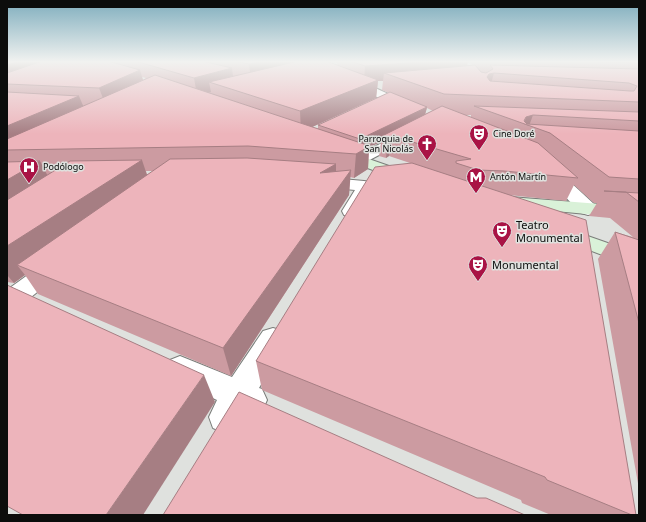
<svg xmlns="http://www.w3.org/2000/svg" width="646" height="522" font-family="'Noto Sans',sans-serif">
<rect width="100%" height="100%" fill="#dfe1de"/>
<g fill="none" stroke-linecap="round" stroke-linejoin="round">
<g stroke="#7b7d7a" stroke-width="2">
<g id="street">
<path d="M290,61C313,57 388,94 413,105L415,107L413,109H405L319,72L291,63Z"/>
<polygon points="406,131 411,132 413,135 411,138 364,163 359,165 354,163 351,160 354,157"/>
<polygon points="549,166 555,168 595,205 597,209 595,213 588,215 581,213 543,174 541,171 543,168"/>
<polygon points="320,177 364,181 370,182 373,187 358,215 351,217 344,215 342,211 355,190 314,186 312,182 314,178"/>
<polygon points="55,259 63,261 66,266 63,271 25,302 16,305 7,302 7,290 47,261"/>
<polygon points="273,328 283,331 287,339 259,388 262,389 267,400 262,411 251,415 245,413 237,428 225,433 213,428 209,417 217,400 170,378 165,369 170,360 180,356 232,377 263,331"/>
</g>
</g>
<g stroke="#7b7d7a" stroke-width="2">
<g id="secondary">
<polygon points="340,149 412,174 414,177 412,180 406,182 400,180 335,156 333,153 335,150"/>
<polygon points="510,197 639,207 639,219 504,206 501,202 504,198"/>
<polygon points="562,227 639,254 639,269 555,237 552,233 555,229"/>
</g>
</g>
<use href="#street" fill="#fff" fill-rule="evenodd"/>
<use href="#secondary" fill="#d9f1d8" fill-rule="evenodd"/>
</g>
<path fill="#cc9ba1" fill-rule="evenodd" d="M7,61H328H327L337,65V61H639V489L598,259L615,232L633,237L610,218L589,216L597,203H594L574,185L566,201L509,195L636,515H551L522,503L521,500L262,390L256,361L410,163L389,156L386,158L379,156L381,142L369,147L368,169L354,178L350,177L349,195L231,376L38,294L25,275L14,283L7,282ZM468,61L472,65L467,66ZM142,77L146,78L143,80ZM378,81H383L382,90L389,93L318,125V129L312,127L376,98ZM427,108L433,111L425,114ZM464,115H471V117ZM146,171H153L147,175Z"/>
<g fill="#a67e83">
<polygon points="21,61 71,61 7,84 7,65"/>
<polygon points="265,61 300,61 251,80 249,64"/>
<polygon points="436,61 468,61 465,74 384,73 383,81 378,81 376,98 301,132 300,111 364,82 365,66"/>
<polygon points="232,68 234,85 209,82 211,92 197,95 194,78"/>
<polygon points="140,70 145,87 106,106 99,88"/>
<polygon points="494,73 489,91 487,77 489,74"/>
<polygon points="79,96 87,115 7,150 7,126"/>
<polygon points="427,107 424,119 392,136 389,156 386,158 388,138 382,136 381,142 369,147 368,169 354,178 356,154 359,152 360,139"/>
<polygon points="533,115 529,126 524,124 526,117"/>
<polygon points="142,160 150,184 17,265 25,275 14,283 7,275 7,246"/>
<polygon points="40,161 53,186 7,216 7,180"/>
<polygon points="336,164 336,189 320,173"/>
<polygon points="351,170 349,195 231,376 223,348"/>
<polygon points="204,375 215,402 143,515 106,515"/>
</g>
<g fill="#edb4bb" stroke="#a67e83" fill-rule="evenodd">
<polygon points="7,61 21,61 7,65"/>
<polygon points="42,61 108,61 140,70 99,88 7,84 7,73"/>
<polygon points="135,61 202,61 232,68 194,78"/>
<polygon points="234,61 265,61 249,64"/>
<polygon points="298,61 326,61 378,80 300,111 209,82"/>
<polygon points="350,61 436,61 365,66"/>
<polygon points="571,61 639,61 639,64 639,63"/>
<path d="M475,65L481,72L486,73L493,69L490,65L639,69V102L444,94L384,73ZM494,73L629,83L637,86L634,91H630L490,81L487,77L489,74Z"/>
<polygon points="155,75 370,146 356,154 248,146 7,150 7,139"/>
<polygon points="7,92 79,96 7,126"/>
<polygon points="390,92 427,107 360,139 318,125"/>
<polygon points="442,106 538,143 578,178 504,171 478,170 456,163 456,161 471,159 392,136 388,138 382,136"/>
<polygon points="474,106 639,112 639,121 533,115 526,117 524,121 527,124 639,131 639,179 609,177 550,133"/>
<polygon points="247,158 336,164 320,173 351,170 223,348 17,265 170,159"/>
<polygon points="142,160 7,246 7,200 70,161"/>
<polygon points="40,161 7,180 7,162"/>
<polygon points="412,163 586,220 636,515 632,515 547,480 545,477 256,361 375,167"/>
<polygon points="604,191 639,193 639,202 626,192"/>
<polygon points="615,232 639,240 639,323"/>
<polygon points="7,285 204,375 106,515 23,515 7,506"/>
<polygon points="239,392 477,498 486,498 525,515 163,515"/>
</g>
<linearGradient id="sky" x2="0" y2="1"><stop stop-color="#7eadbd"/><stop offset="0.46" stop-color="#f1f2f0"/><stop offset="1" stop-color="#f1f2f0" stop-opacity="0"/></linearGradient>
<rect width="646" height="134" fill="url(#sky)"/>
<defs>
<g id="theatre-pin" transform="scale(1)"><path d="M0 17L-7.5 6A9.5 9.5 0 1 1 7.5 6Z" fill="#a91345" stroke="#dfe1de"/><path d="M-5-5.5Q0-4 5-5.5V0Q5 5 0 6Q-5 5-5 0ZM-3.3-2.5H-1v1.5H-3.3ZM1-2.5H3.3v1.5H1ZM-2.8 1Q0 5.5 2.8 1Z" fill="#fff"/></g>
<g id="church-pin" transform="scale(1)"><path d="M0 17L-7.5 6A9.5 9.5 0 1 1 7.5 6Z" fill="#a91345" stroke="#dfe1de"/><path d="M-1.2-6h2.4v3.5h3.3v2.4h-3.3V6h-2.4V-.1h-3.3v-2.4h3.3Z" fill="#fff"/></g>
<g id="hospital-pin" transform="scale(1)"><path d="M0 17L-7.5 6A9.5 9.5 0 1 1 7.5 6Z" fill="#a91345" stroke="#dfe1de"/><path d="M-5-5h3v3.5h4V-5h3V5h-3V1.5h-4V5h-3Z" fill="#fff"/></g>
<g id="metro-pin" transform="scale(1)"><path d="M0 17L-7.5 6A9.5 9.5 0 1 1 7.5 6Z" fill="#a91345" stroke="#dfe1de"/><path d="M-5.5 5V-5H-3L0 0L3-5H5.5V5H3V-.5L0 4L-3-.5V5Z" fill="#fff"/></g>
</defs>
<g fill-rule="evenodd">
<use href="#theatre-pin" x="479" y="134"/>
<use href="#church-pin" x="427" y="144"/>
<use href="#hospital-pin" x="29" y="167"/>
<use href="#metro-pin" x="476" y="177"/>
<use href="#theatre-pin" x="502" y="231"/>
<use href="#theatre-pin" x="478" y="265"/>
</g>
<g text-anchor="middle" stroke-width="3" stroke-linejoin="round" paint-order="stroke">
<g font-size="9" fill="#0c0d0c" stroke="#dfe1de" text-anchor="start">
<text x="493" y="137">Cine Doré</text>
<text x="413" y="142" text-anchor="end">Parroquia de<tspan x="413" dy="10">San Nicolás</tspan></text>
<text x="43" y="170">Podólogo</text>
<text x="490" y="180">Antón Martín</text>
</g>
<g font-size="11" fill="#0c0d0c" stroke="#dfe1de" text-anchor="start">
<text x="516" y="229">Teatro<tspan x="516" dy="13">Monumental</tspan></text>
<text x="492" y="269">Monumental</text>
</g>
</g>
<rect width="646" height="522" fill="none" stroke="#0c0d0c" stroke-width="16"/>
</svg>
